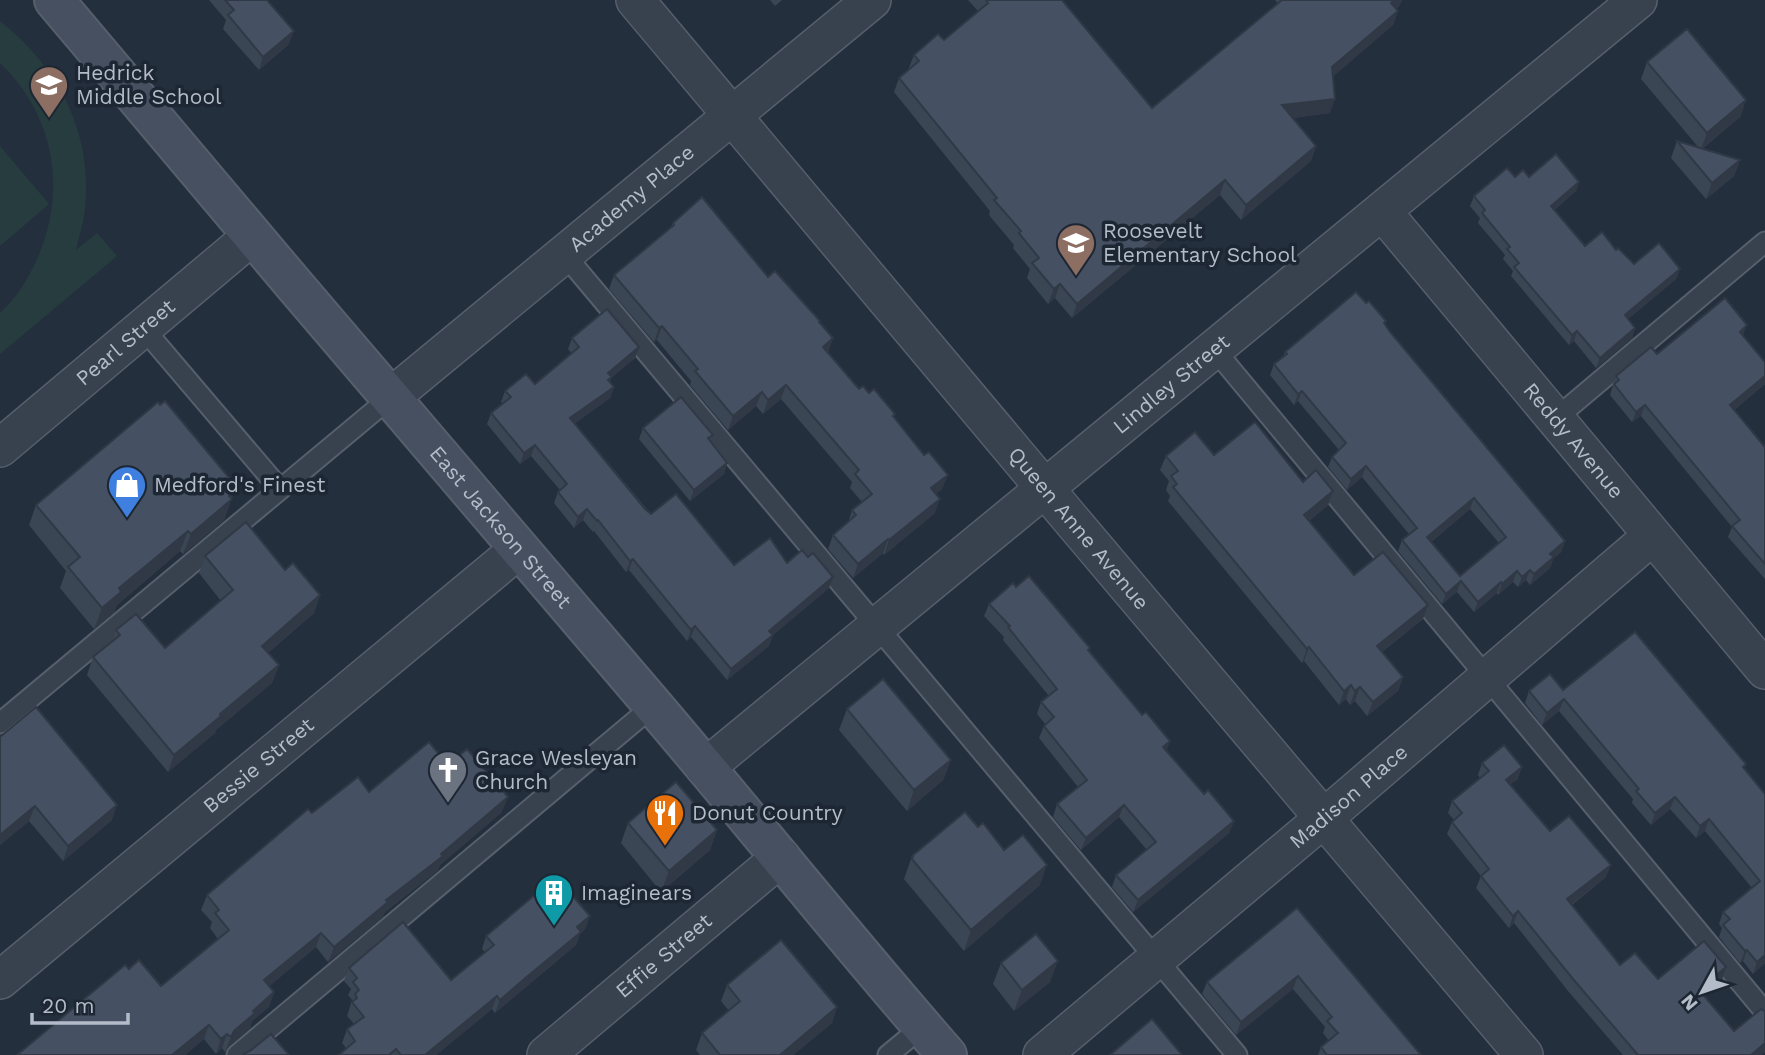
<svg xmlns="http://www.w3.org/2000/svg" width="1765" height="1055" font-family="'Work Sans',sans-serif">
<rect width="100%" height="100%" fill="#242f3e"/>
<g fill="#263c3f">
<path d="M0,21C58,67 93,132 85,208C84,222 79,236 76,250L97,233L117,256L0,354V313C6,307 13,300 18,293C69,219 66,126 0,63Z"/>
<polygon points="0,146 49,204 0,246"/>
</g>
<g fill="none" stroke-linecap="round" stroke-linejoin="round">
<g stroke="#565f6c" stroke-width="23">
<g id="lane">
<polyline points="564,254 1237,1055"/>
<polyline points="143,328 280,489"/>
<polyline points="1214,349 1765,1012"/>
<polyline points="1555,419 1765,242"/>
<polyline points="0,723 391,397"/>
<polyline points="237,1055 653,706"/>
<polyline points="888,1055 922,1027"/>
</g>
</g>
<g stroke="#565f6c" stroke-width="40">
<g id="street">
<path id="s1" d="M635,0L1068,516L1524,1055"/>
<path id="s2" d="M1382,211L1765,670"/>
<path id="s3" d="M391,397L872,0"/>
<path id="s4" d="M0,448L252,236"/>
<path id="s5" d="M705,768L1638,0"/>
<path id="s6" d="M0,980L518,550"/>
<path id="s7" d="M546,1055L781,857"/>
<path id="s8" d="M1042,1055L1324,818L1652,536"/>
</g>
</g>
<g stroke="#565f6c" stroke-width="42">
<g id="secondary">
<path id="s9" d="M54,0C252,236 451,470 652,704C751,820 846,940 947,1055"/>
</g>
</g>
<use href="#lane" stroke="#38414e" stroke-width="19"/>
<use href="#street" stroke="#38414e" stroke-width="37"/>
<use href="#secondary" stroke="#465061" stroke-width="38"/>
</g>
<g fill="#3b4654" fill-rule="evenodd">
<polygon points="209,0 267,0 289,44 259,70 223,29 226,20"/>
<polygon points="770,0 782,0 775,6"/>
<polygon points="968,0 1062,0 1152,108 1278,4 1275,0 1402,0 1399,6 1396,9 1398,11 1393,25 1333,76 1330,113 1293,118 1316,146 1311,161 1241,220 1220,195 1072,318 1055,298 1048,304 1027,278 1030,269 1013,248 1014,245 989,215 990,211 894,92 899,78 908,70 914,55 944,40 978,11"/>
<polygon points="1647,62 1741,116 1702,149 1740,160 1734,176 1706,199 1671,158 1677,141 1699,148 1641,79"/>
<polygon points="1515,177 1579,182 1576,191 1554,210 1585,246 1616,250 1634,264 1680,269 1676,279 1628,319 1635,328 1632,338 1596,368 1574,341 1569,345 1511,276 1513,271 1503,259 1505,255 1478,223 1480,218 1470,206 1474,196"/>
<polygon points="673,223 768,277 820,321 820,323 833,338 828,352 859,389 869,393 894,418 942,489 936,494 935,513 884,555 883,553 853,578 828,549 833,535 848,523 852,510 862,502 850,488 852,482 781,399 763,414 756,406 728,430 690,385 691,381 657,340 654,342 609,289 614,275 671,227"/>
<path d="M1385,324L1390,332L1565,541L1561,552L1553,559L1550,568L1530,585L1526,580L1518,587L1513,582L1498,595L1497,593L1474,612L1457,592L1442,604L1398,551L1402,540L1409,534L1362,477L1347,490L1328,467L1332,457L1339,450L1298,401L1294,405L1270,375L1274,364L1283,357L1285,352ZM1470,509L1499,543L1460,576L1431,542Z"/>
<polygon points="1743,336 1765,384 1734,410 1764,446 1765,445 1765,579 1728,537 1732,527 1641,416 1632,422 1610,395 1616,376 1657,354"/>
<polygon points="572,338 639,347 635,358 611,378 610,382 614,387 610,398 575,423 651,514 734,565 787,563 829,588 773,635 769,646 727,680 691,637 687,641 629,570 626,572 594,531 593,532 583,520 574,528 554,503 558,492 560,490 531,456 520,464 487,424 491,413 503,403 501,402 505,391 535,384 571,353 568,349"/>
<polygon points="643,428 727,463 724,474 690,501 639,439"/>
<polygon points="1214,455 1333,491 1328,505 1309,521 1354,575 1423,619 1382,652 1403,677 1398,691 1367,716 1355,701 1350,705 1346,699 1339,705 1304,661 1302,663 1168,501 1170,496 1166,490 1169,481 1160,470 1166,456"/>
<polygon points="236,486 224,520 183,554 180,551 117,605 114,612 94,629 60,588 66,571 29,525 36,505"/>
<polygon points="205,556 285,570 320,595 314,613 268,653 279,665 272,683 216,730 215,733 168,772 87,675 93,657 112,642 116,630 165,648 221,601 199,573"/>
<polygon points="1016,587 1089,651 1167,751 1204,794 1234,821 1229,833 1133,912 1112,887 1116,875 1147,850 1119,817 1081,850 1053,817 1057,804 1078,787 1039,738 1044,726 1046,725 1037,714 1041,702 1049,696 1003,640 1004,637 984,616 989,604"/>
<polygon points="1563,690 1744,770 1765,794 1765,963 1753,974 1743,961 1740,963 1719,937 1722,928 1719,924 1723,912 1752,888 1705,831 1696,838 1670,809 1651,825 1632,803 1633,799 1559,711 1542,725 1525,703 1529,691"/>
<polygon points="847,709 951,760 943,780 907,811 839,730"/>
<polygon points="0,737 112,820 63,861 29,821 0,845"/>
<polygon points="1482,763 1518,779 1510,784 1550,831 1606,877 1572,905 1620,965 1658,979 1726,967 1722,979 1703,994 1734,1031 1765,1052 1761,1055 1623,1055 1568,991 1514,923 1509,928 1476,888 1481,876 1447,834 1452,822 1454,820 1448,813 1452,801 1480,778 1478,775"/>
<polygon points="448,765 502,812 440,865 437,871 384,913 383,917 328,962 316,947 269,986 274,992 269,1007 252,1021 250,1028 229,1046 225,1052 222,1048 216,1054 204,1039 185,1055 17,1055 161,986 218,939 210,928 212,922 201,910 207,895 312,813"/>
<polygon points="628,823 717,830 710,850 661,892 621,843"/>
<polygon points="978,827 1004,850 1040,885 964,951 904,879 912,856"/>
<polygon points="1297,908 1421,1055 1318,1055 1321,1047 1329,1041 1323,1033 1325,1027 1293,989 1236,1035 1202,994 1207,982"/>
<polygon points="590,916 585,929 580,934 576,945 495,1013 492,1009 436,1055 339,1055 346,1048 342,1043 347,1029 354,1024 347,1016 352,1000 348,995 351,989 344,981 349,968 451,980 485,952 482,949 486,936"/>
<polygon points="1001,963 1050,982 1014,1011 993,984"/>
<polygon points="727,985 837,1007 832,1023 793,1055 700,1055 696,1050 702,1033 729,1011 721,1001"/>
</g>
<g fill="#303945">
<polygon points="1395,0 1402,0 1399,6 1386,17 1391,3"/>
<polygon points="1398,11 1393,25 1327,82 1332,67"/>
<polygon points="294,31 289,44 259,70 263,57"/>
<polygon points="1335,99 1330,113 1277,120 1282,105"/>
<polygon points="1746,100 1741,116 1701,149 1707,133"/>
<polygon points="1316,146 1311,161 1241,220 1246,205"/>
<polygon points="1740,160 1734,176 1706,199 1712,183"/>
<polygon points="1225,180 1220,195 1072,318 1077,304"/>
<polygon points="1579,182 1576,191 1547,215 1551,206"/>
<polygon points="1680,269 1676,279 1621,325 1625,315"/>
<polygon points="1060,284 1055,298 1048,304 1054,289"/>
<polygon points="1747,325 1743,336 1740,332"/>
<polygon points="662,326 657,340 654,342 659,328"/>
<polygon points="1635,328 1632,338 1596,368 1600,358"/>
<polygon points="1577,331 1574,341 1569,345 1572,335"/>
<polygon points="833,338 828,353 823,347"/>
<polygon points="639,347 635,358 611,378 608,388 608,373"/>
<polygon points="1765,376 1765,384 1726,416 1730,405"/>
<polygon points="786,385 781,399 763,414 768,400"/>
<polygon points="614,387 610,398 566,429 570,418"/>
<polygon points="1302,391 1298,401 1294,405 1298,394"/>
<polygon points="762,392 756,406 728,430 733,416"/>
<polygon points="1645,405 1641,416 1632,422 1636,412"/>
<polygon points="535,445 531,456 520,464 524,453"/>
<polygon points="727,463 724,474 690,501 694,490"/>
<polygon points="1366,466 1362,477 1347,490 1351,479"/>
<polygon points="948,475 942,489 926,503 931,488"/>
<polygon points="236,486 224,520 183,554 191,534"/>
<polygon points="1333,491 1328,505 1299,529 1304,515"/>
<polygon points="1474,498 1470,509 1423,548 1427,537"/>
<polygon points="940,499 935,513 884,555 889,540"/>
<polygon points="587,509 583,520 574,528 578,517"/>
<polygon points="188,531 180,551 117,605 114,612 94,629 102,608 119,588"/>
<polygon points="888,539 883,553 853,578 858,564"/>
<polygon points="1565,541 1561,552 1553,559 1550,568 1530,585 1534,574 1550,554"/>
<polygon points="633,559 629,570 626,572 630,561"/>
<polygon points="1530,570 1526,580 1518,587 1522,577"/>
<polygon points="1517,571 1513,582 1498,595 1502,584"/>
<polygon points="833,577 829,588 773,635 769,646 727,680 731,669 769,631"/>
<polygon points="1461,581 1457,592 1442,604 1446,594"/>
<polygon points="1501,582 1497,593 1474,612 1478,602"/>
<polygon points="320,595 314,613 256,663 262,646"/>
<polygon points="1428,605 1423,619 1371,660 1377,646"/>
<polygon points="695,626 691,637 687,641 691,630"/>
<polygon points="1309,647 1304,661 1302,663 1307,649"/>
<polygon points="279,665 272,683 216,730 215,733 168,772 174,755"/>
<polygon points="1403,677 1398,691 1367,716 1373,702"/>
<polygon points="1351,685 1346,699 1339,705 1344,691"/>
<polygon points="1360,687 1355,701 1350,705 1355,691"/>
<polygon points="1564,699 1559,711 1542,725 1547,713"/>
<polygon points="1170,741 1166,753 1163,747"/>
<polygon points="951,760 943,780 907,811 914,790"/>
<polygon points="1522,767 1518,779 1502,791 1506,780"/>
<polygon points="508,797 502,812 440,865 437,871 384,913 383,917 328,962 334,947 386,900"/>
<polygon points="1675,797 1670,809 1651,825 1655,813"/>
<polygon points="117,805 112,820 63,861 68,846"/>
<polygon points="1124,805 1119,817 1081,850 1086,838"/>
<polygon points="35,806 29,821 0,845 0,835"/>
<polygon points="1709,819 1705,831 1696,838 1700,826"/>
<polygon points="1234,821 1229,833 1133,912 1138,900"/>
<polygon points="717,830 710,850 661,892 669,871"/>
<polygon points="1047,865 1040,885 964,951 971,930"/>
<polygon points="1611,865 1606,877 1563,911 1567,899"/>
<polygon points="1518,911 1514,923 1509,928 1513,916"/>
<polygon points="590,916 585,929 580,934 576,945 495,1013 500,1000"/>
<polygon points="321,933 316,947 259,995 264,980"/>
<polygon points="1747,950 1743,961 1740,963 1745,951"/>
<polygon points="1765,955 1765,963 1753,974 1757,962"/>
<polygon points="1058,961 1050,982 1014,1011 1022,990"/>
<polygon points="1726,967 1722,979 1695,1002 1699,990"/>
<polygon points="1298,976 1293,989 1236,1035 1241,1022"/>
<polygon points="274,992 269,1007 252,1021 250,1028 229,1046 225,1052 231,1037 234,1031 253,1011"/>
<polygon points="497,996 492,1009 436,1055 425,1055"/>
<polygon points="837,1007 832,1023 793,1055 780,1055"/>
<polygon points="209,1025 204,1039 185,1055 172,1055"/>
<polygon points="227,1034 222,1048 216,1054 221,1039"/>
<polygon points="1765,1043 1765,1052 1761,1055 1751,1055"/>
</g>
<g fill="#455162" stroke="#303945" stroke-width="2" fill-rule="evenodd">
<polygon points="225,0 267,0 294,31 263,57 228,15 234,10"/>
<polygon points="986,0 1062,0 1152,108 1282,0 1395,0 1391,3 1398,11 1332,67 1335,99 1282,105 1316,146 1246,205 1225,180 1077,304 1060,284 1054,289 1032,263 1039,258 1019,233 1021,231 994,200 997,198 899,78 919,61 914,55 938,34 944,40 988,3"/>
<polygon points="1687,29 1746,100 1707,133 1647,62"/>
<polygon points="1677,141 1740,160 1712,183"/>
<polygon points="1556,154 1579,182 1551,206 1585,246 1602,232 1616,250 1618,248 1634,264 1659,243 1680,269 1625,315 1635,328 1600,358 1577,331 1572,335 1514,267 1519,263 1507,249 1510,247 1482,213 1485,210 1474,196 1507,168 1515,177 1523,170 1529,177"/>
<polygon points="702,197 768,277 775,271 820,321 819,322 833,338 823,347 859,389 863,386 869,393 874,389 895,414 893,416 924,455 929,452 948,475 931,488 940,499 889,540 888,539 858,564 833,535 856,515 852,510 872,494 855,474 859,470 786,385 768,400 762,392 733,416 695,371 698,369 662,326 659,328 614,275 674,225 673,223"/>
<path d="M1356,292L1366,303L1369,301L1386,321L1384,323L1390,332L1565,541L1550,554L1554,557L1534,574L1530,570L1522,577L1517,571L1502,584L1501,582L1478,602L1461,581L1446,594L1402,540L1417,528L1366,466L1351,479L1332,457L1346,443L1302,391L1298,394L1274,364L1287,354L1285,352ZM1474,498L1506,537L1460,576L1427,537Z"/>
<polygon points="1725,298 1747,325 1740,332 1765,362 1765,376 1730,405 1764,446 1765,445 1765,564 1732,526 1740,520 1645,405 1636,412 1614,384 1619,380 1616,376 1651,347 1657,354"/>
<polygon points="607,309 639,347 608,373 612,377 608,380 614,387 570,418 645,509 651,514 676,494 734,565 770,538 787,563 802,550 808,557 813,553 833,577 769,631 773,635 731,669 695,626 691,630 633,559 630,561 598,520 597,521 587,509 578,517 558,492 567,484 535,445 524,453 491,413 511,397 505,391 526,374 535,384 579,347 572,338"/>
<polygon points="681,397 713,435 708,438 727,463 694,490 643,428"/>
<polygon points="165,401 236,486 232,490 234,492 229,496 232,499 191,534 188,531 119,588 121,592 102,608 68,567 80,557 36,505 158,402 160,405"/>
<polygon points="1255,422 1303,482 1316,470 1333,491 1304,515 1354,575 1383,552 1428,605 1377,646 1403,677 1373,702 1360,687 1355,691 1351,685 1344,691 1309,647 1307,649 1173,487 1177,484 1171,476 1178,471 1166,456 1195,432 1214,455"/>
<polygon points="246,522 285,570 293,563 320,595 262,646 279,665 220,714 221,716 174,755 93,657 120,635 116,630 136,614 165,648 233,590 205,556"/>
<polygon points="1029,576 1090,648 1088,650 1142,715 1146,712 1170,741 1163,747 1204,794 1208,790 1234,821 1138,900 1116,875 1156,842 1124,805 1086,838 1057,804 1087,780 1044,726 1054,717 1041,702 1057,689 1008,627 1010,626 989,604 1013,583 1016,587"/>
<polygon points="1635,632 1746,764 1743,767 1765,794 1765,955 1757,962 1747,950 1745,951 1723,925 1730,919 1723,912 1760,881 1709,819 1700,826 1675,797 1655,813 1636,791 1639,789 1564,699 1547,713 1529,691 1550,674 1563,690"/>
<polygon points="883,679 951,760 914,790 847,709"/>
<polygon points="36,707 117,805 68,846 35,806 0,835 0,737"/>
<polygon points="429,742 448,765 467,749 508,797 441,854 443,856 386,900 388,902 334,947 321,933 264,980 274,992 253,1011 255,1013 234,1031 231,1037 227,1034 221,1039 209,1025 172,1055 17,1055 125,965 129,969 139,960 161,986 229,930 215,913 219,910 207,895 308,809 312,813 358,777 369,792"/>
<polygon points="1504,745 1522,767 1506,780 1550,831 1569,816 1611,865 1567,899 1620,965 1635,953 1658,979 1704,941 1726,967 1699,990 1734,1031 1761,1009 1765,1011 1765,1043 1751,1055 1638,1055 1573,979 1518,911 1513,916 1481,876 1489,869 1452,822 1462,813 1452,801 1489,771 1482,763"/>
<polygon points="676,782 717,830 669,871 628,823"/>
<polygon points="965,812 978,827 983,823 1004,850 1023,835 1047,865 971,930 912,859 913,857 912,856"/>
<polygon points="555,878 563,887 564,886 590,916 577,927 581,932 523,980 500,1000 497,996 425,1055 401,1055 396,1049 389,1055 339,1055 355,1041 347,1029 364,1017 352,1002 357,998 355,994 359,990 353,982 357,978 349,968 403,922 451,980 494,945 486,936"/>
<polygon points="1297,908 1421,1055 1327,1055 1321,1047 1338,1033 1327,1021 1332,1017 1298,976 1241,1022 1207,982"/>
<polygon points="1036,934 1058,961 1022,990 1001,963"/>
<polygon points="781,940 837,1007 780,1055 720,1055 702,1033 740,1001 727,985"/>
<polygon points="1152,1019 1182,1055 1110,1055"/>
<polygon points="271,1034 289,1055 244,1055 243,1054 250,1051"/>
</g>
<defs>
<g id="school-pin" transform="scale(2.0125)"><path d="M0 17L-7.5 6A9.5 9.5 0 1 1 7.5 6Z" fill="#8d6e63" stroke="#1d2633"/><path d="M0-5L7-2L0 1L-7-2ZM-4 1L0 2.5L4 1V4Q0 6-4 4Z" fill="#fff"/></g>
<g id="shop-pin" transform="scale(2.0125)"><path d="M0 17L-7.5 6A9.5 9.5 0 1 1 7.5 6Z" fill="#3f7fe0" stroke="#1d2633"/><path d="M-5-2.5h2.3a2.7 3.5 0 0 1 5.4 0H5L5.5 6h-11ZM-1.5-2.5h3a1.5 2.3 0 0 0-3 0Z" fill="#fff"/></g>
<g id="church-pin" transform="scale(2.0125)"><path d="M0 17L-7.5 6A9.5 9.5 0 1 1 7.5 6Z" fill="#6b7280" stroke="#1d2633"/><path d="M-1.2-6h2.4v3.5h3.3v2.4h-3.3V6h-2.4V-.1h-3.3v-2.4h3.3Z" fill="#fff"/></g>
<g id="restaurant-pin" transform="scale(2.0125)"><path d="M0 17L-7.5 6A9.5 9.5 0 1 1 7.5 6Z" fill="#e8710a" stroke="#1d2633"/><path d="M-5-6h1v4h1v-4h1v4h1v-4h1v5L-1.5 .5V6h-2V.5L-5-1ZM5-6V6H3V1.5H1.5Q1.5-4 5-6Z" fill="#fff"/></g>
<g id="building-pin" transform="scale(2.0125)"><path d="M0 17L-7.5 6A9.5 9.5 0 1 1 7.5 6Z" fill="#0f9aa8" stroke="#1d2633"/><path d="M-4-6H4V6H1V3H-1V6H-4ZM-2.5-4.3h1.7v1.8h-1.7ZM.8-4.3h1.7v1.8H.8ZM-2.5-1h1.7V.8h-1.7ZM.8-1h1.7V.8H.8Z" fill="#fff"/></g>
</defs>
<g fill-rule="evenodd">
<use href="#school-pin" x="49" y="85"/>
<use href="#school-pin" x="1076" y="243"/>
<use href="#shop-pin" x="127" y="485"/>
<use href="#church-pin" x="448" y="770"/>
<use href="#restaurant-pin" x="665" y="813"/>
<use href="#building-pin" x="554" y="893"/>
</g>
<g text-anchor="middle" stroke-width="7" stroke-linejoin="round" paint-order="stroke">
<g font-size="21" fill="#b4bcc9" stroke="#1d2633" text-anchor="start">
<text x="76" y="80">Hedrick<tspan x="76" dy="24">Middle School</tspan></text>
<text x="1103" y="238">Roosevelt<tspan x="1103" dy="24">Elementary School</tspan></text>
<text x="154" y="492">Medford's Finest</text>
<text x="475" y="765">Grace Wesleyan<tspan x="475" dy="24">Church</tspan></text>
<text x="692" y="820">Donut Country</text>
<text x="581" y="900">Imaginears</text>
</g>
<g font-size="21" fill="#b4bcc9" stroke="#1d2633">
<text dy="7" stroke="none"><textPath href="#s3" startOffset="312">Academy Place</textPath></text>
<text dy="7" stroke="none"><textPath href="#s4" startOffset="164">Pearl Street</textPath></text>
<text dy="7" stroke="none"><textPath href="#s5" startOffset="604">Lindley Street</textPath></text>
<text dy="7" stroke="none"><textPath href="#s2" startOffset="299">Reddy Avenue</textPath></text>
<text dy="7" stroke="none"><textPath href="#s9" startOffset="691">East Jackson Street</textPath></text>
<text dy="7" stroke="none"><textPath href="#s1" startOffset="690">Queen Anne Avenue</textPath></text>
<text dy="7" stroke="none"><textPath href="#s6" startOffset="336">Bessie Street</textPath></text>
<text dy="7" stroke="none"><textPath href="#s8" startOffset="401">Madison Place</textPath></text>
<text dy="7" stroke="none"><textPath href="#s7" startOffset="154">Effie Street</textPath></text>
</g>
</g>
<g transform="translate(1702 992) rotate(230)" stroke="#1d2633" stroke-width="5" paint-order="stroke">
<path d="M0-5L12 26L0 18L-12 26Z" fill="#b4bcc9"/>
<text y="-10" font-size="19" font-weight="bold" text-anchor="middle" fill="#b4bcc9">N</text>
</g>
<path d="M32 1013v10h96v-10" fill="none" stroke="#b4bcc9" stroke-width="3.5"/>
<text x="42" y="1013" font-size="21" fill="#b4bcc9" stroke="#1d2633" stroke-width="5" paint-order="stroke">20 m</text>
</svg>
